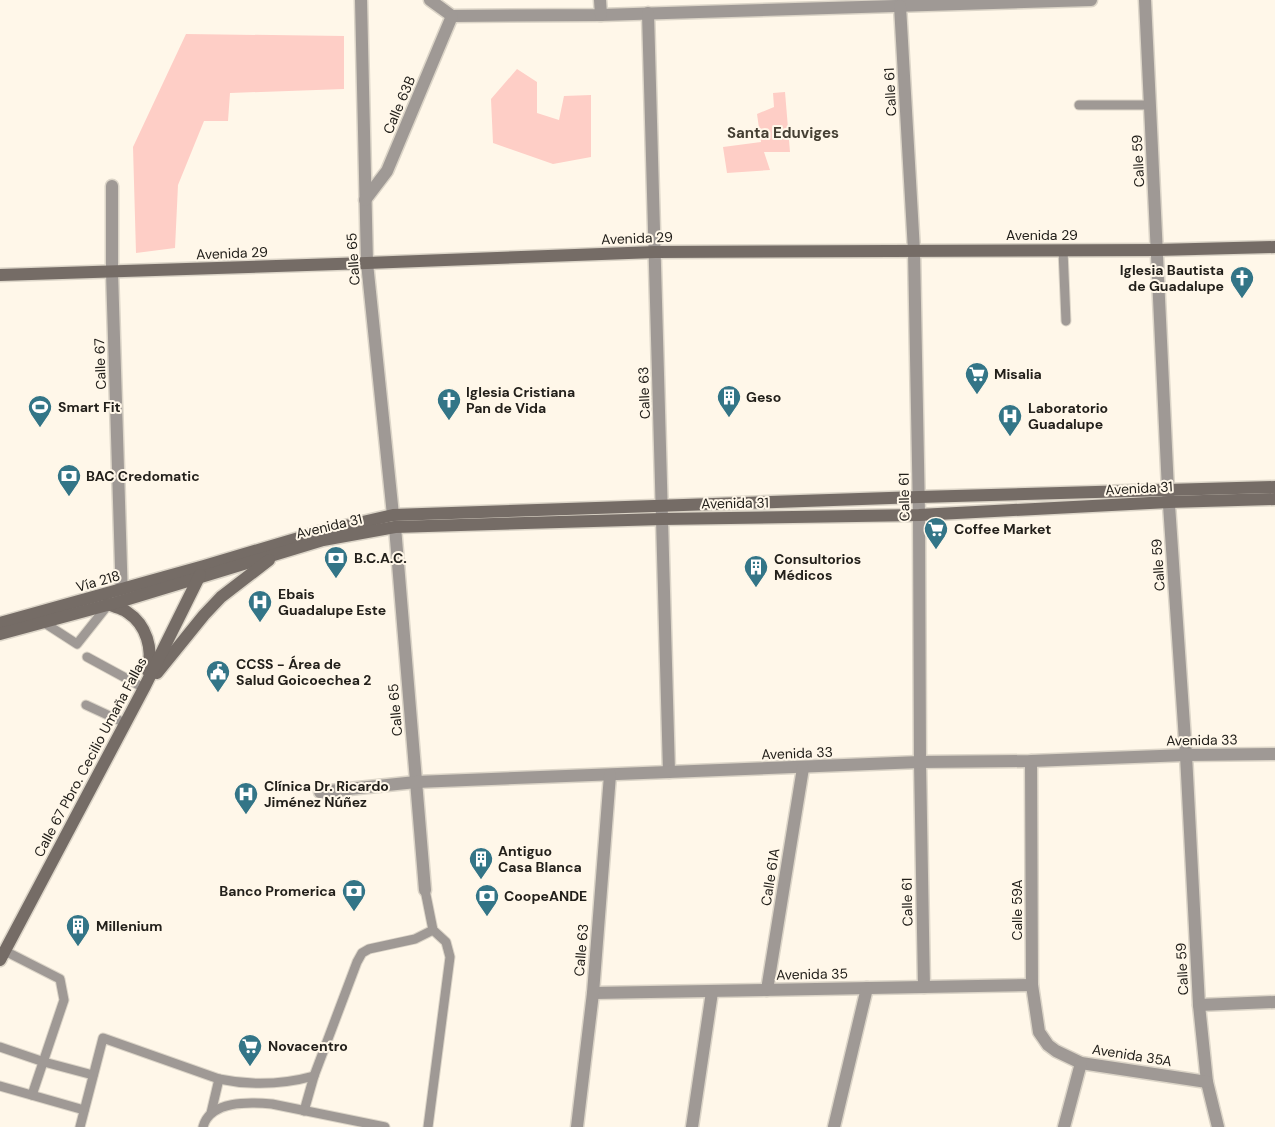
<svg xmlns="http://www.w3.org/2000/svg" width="1275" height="1127" font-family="'DM Sans',sans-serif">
<rect width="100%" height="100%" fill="#fff7e9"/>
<g fill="#fecec6">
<polygon points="186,34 344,36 344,89 230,93 228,121 204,121 178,185 175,248 136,253 133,147"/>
<polygon points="517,69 537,82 537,113 559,120 564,96 591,95 591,157 553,164 493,143 491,99"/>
<polygon points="785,92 790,152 764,152 770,170 727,173 723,147 761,142 757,114 774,107 773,93"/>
</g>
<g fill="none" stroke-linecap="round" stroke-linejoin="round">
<g stroke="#dcd5c8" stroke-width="11">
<g id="service">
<polyline points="1079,105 1150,105"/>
<polyline points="1063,250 1066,321"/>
<polyline points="43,622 77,644 108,605"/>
<polyline points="87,657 144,688"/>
<polyline points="86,705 125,723"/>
<polyline points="425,890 433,930 446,942 450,957 428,1127"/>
<polyline points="5,951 60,979 64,1000 32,1095"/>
<polyline points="0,1047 44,1062 93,1075"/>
<polyline points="0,1086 84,1110"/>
<polyline points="304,1111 314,1076 357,962 362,953 369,949 415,939 433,930"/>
<polyline points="211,1113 219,1079"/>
<path d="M80,1127L103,1038L219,1079C252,1086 281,1085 314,1076"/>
<path d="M203,1127C210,1100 250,1102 272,1104L385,1127"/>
</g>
</g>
<g stroke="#dcd5c8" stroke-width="15">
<g id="minor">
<polyline points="361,0 367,263 393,515"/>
<polyline points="430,0 452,16 601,15 1091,0"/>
<polyline points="600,0 601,15"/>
<polyline points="1145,0 1168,490 1186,755 1199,1005 1207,1082 1218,1127"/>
<polyline points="900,6 914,251 919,515 920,762 924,987"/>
<polyline points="648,13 669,772"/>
<polyline points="112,186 112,272"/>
<polyline points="365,200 387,171 452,16"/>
<polyline points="395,527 425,890"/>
<polyline points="1031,761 1032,985 1039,1032 1048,1045 1056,1051 1081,1063 1207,1082"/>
<polyline points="320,792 416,782 669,772 920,762 1031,761 1186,755 1275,754"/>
<polyline points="767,990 803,768"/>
<polyline points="593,993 1032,985"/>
<polyline points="1199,1005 1275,1002"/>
<polyline points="577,1127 593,993 610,775"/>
<polyline points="692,1127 712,992"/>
<polyline points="834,1127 867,988"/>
<polyline points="1064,1127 1081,1063"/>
</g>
</g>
<g stroke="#dcd5c8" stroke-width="15">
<polyline id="tertiary" points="112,272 122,600"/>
</g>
<g stroke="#dcd5c8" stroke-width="15">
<g id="secondary">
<polyline points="0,275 367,263 655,252 1157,250 1275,247"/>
<path d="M108,604C114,607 122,608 127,612C147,625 153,649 148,671"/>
<polyline points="0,623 204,566 319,532 393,515 919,497 1275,487"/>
<polyline points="0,634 122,601 323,540 395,527 662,519 919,515 1169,502 1275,499"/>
<polyline points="157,673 204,615 221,597 269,560"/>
<polyline points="0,960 144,688 200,575"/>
</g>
</g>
<use href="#service" stroke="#9f9995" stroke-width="9"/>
<use href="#minor" stroke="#9f9995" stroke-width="12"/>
<use href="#tertiary" stroke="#9f9995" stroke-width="12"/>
<use href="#secondary" stroke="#756c66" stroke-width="12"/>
</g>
<defs>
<g id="church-pin" transform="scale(1.25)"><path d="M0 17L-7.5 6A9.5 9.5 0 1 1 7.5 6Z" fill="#337587" stroke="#fff7e9"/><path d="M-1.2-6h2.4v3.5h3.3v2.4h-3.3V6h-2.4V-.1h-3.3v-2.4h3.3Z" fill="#fff"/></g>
<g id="supermarket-pin" transform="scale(1.25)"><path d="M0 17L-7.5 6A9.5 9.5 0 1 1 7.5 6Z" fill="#337587" stroke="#fff7e9"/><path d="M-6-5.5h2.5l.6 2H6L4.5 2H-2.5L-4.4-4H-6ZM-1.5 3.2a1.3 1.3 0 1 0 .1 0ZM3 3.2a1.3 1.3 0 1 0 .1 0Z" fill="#fff"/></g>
<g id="building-pin" transform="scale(1.25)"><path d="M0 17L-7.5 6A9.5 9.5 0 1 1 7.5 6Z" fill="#337587" stroke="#fff7e9"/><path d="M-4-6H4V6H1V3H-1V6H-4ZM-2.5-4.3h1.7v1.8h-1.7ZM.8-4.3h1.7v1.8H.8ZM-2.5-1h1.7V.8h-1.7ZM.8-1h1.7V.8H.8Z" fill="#fff"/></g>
<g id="stadium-pin" transform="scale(1.25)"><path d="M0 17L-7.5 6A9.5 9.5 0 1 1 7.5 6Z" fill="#337587" stroke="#fff7e9"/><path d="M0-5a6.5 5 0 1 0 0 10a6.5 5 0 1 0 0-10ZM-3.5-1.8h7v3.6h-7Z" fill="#fff"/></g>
<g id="hospital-pin" transform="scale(1.25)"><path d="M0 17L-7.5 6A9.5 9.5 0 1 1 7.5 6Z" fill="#337587" stroke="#fff7e9"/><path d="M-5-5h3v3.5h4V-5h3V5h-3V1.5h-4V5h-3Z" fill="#fff"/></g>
<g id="bank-pin" transform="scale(1.25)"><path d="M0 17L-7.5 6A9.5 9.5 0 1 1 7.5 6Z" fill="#337587" stroke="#fff7e9"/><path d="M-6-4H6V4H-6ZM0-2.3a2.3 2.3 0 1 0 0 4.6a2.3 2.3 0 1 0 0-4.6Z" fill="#fff"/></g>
<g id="civic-pin" transform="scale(1.25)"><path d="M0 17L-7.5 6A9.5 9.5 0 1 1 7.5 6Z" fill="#337587" stroke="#fff7e9"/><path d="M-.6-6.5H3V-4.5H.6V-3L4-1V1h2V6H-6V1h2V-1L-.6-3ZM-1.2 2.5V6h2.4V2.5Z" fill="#fff"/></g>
</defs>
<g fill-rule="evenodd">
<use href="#church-pin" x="1242" y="278"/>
<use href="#supermarket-pin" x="977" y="374"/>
<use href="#building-pin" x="729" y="397"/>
<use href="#church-pin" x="449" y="400"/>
<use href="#stadium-pin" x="40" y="407"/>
<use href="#hospital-pin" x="1010" y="416"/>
<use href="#bank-pin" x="69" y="476"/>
<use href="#supermarket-pin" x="936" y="529"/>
<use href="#bank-pin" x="336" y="558"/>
<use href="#building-pin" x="756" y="567"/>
<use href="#hospital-pin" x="260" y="602"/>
<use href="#civic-pin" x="218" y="672"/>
<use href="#hospital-pin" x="246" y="794"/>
<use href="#building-pin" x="481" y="859"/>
<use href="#bank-pin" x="354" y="891"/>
<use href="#bank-pin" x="487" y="896"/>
<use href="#building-pin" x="78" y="926"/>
<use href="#supermarket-pin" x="250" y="1046"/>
</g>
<g text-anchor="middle" stroke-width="4" stroke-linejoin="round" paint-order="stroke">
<g font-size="14" fill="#23201b" stroke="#fff7e9">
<text transform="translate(890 92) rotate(-93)" y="5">Calle 61</text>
<text transform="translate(399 105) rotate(-67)" y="5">Calle 63B</text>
<text transform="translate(1138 161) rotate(-93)" y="5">Calle 59</text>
<text x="1042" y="240">Avenida 29</text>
<text transform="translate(637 238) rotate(-2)" y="5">Avenida 29</text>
<text transform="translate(232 253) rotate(-2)" y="5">Avenida 29</text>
<text transform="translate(353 259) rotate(-94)" y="5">Calle 65</text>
<text transform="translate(100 364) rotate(-92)" y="5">Calle 67</text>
<text transform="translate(644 393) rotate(-92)" y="5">Calle 63</text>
<text transform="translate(1139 488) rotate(-3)" y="5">Avenida 31</text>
<text transform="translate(904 497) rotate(-91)" y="5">Calle 61</text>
<text transform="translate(735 503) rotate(-1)" y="5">Avenida 31</text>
<text transform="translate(329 526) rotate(-13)" y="5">Avenida 31</text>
<text transform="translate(1158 565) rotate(-94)" y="5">Calle 59</text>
<text transform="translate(98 581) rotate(-16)" y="5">Vía 218</text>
<text transform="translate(395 710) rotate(-95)" y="5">Calle 65</text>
<text transform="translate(1202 740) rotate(-1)" y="5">Avenida 33</text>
<text transform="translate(797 753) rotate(-2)" y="5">Avenida 33</text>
<text transform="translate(90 757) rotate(-62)" y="5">Calle 67 Pbro. Cecilio Umaña Fallas</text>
<text transform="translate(770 877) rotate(-81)" y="5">Calle 61A</text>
<text transform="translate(907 902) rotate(-91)" y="5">Calle 61</text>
<text transform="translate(1017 910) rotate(-90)" y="5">Calle 59A</text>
<text transform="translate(581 950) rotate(-85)" y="5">Calle 63</text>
<text transform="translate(1182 969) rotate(-93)" y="5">Calle 59</text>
<text transform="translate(812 974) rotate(-1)" y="5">Avenida 35</text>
<text transform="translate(1132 1055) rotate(9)" y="5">Avenida 35A</text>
</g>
<g font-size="14" font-weight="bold" fill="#23201b" stroke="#fff7e9" text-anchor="start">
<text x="1224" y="275" text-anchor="end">Iglesia Bautista<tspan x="1224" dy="16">de Guadalupe</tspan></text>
<text x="994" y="379">Misalia</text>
<text x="466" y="397">Iglesia Cristiana<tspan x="466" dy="16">Pan de Vida</tspan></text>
<text x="746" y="402">Geso</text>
<text x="58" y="412">Smart Fit</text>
<text x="1028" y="413">Laboratorio<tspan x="1028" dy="16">Guadalupe</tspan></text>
<text x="86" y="481">BAC Credomatic</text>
<text x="954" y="534">Coffee Market</text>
<text x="354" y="563">B.C.A.C.</text>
<text x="774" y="564">Consultorios<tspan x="774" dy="16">Médicos</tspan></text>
<text x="278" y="599">Ebais<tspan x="278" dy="16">Guadalupe Este</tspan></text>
<text x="236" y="669">CCSS - Área de<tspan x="236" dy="16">Salud Goicoechea 2</tspan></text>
<text x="264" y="791">Clínica Dr. Ricardo<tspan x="264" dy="16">Jiménez Núñez</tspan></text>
<text x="498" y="856">Antiguo<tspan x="498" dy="16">Casa Blanca</tspan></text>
<text x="336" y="896" text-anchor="end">Banco Promerica</text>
<text x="504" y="901">CoopeANDE</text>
<text x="96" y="931">Millenium</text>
<text x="268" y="1051">Novacentro</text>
</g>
<g font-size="15" font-weight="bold" fill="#453f33" stroke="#fff7e9">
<text x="783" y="138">Santa Eduviges</text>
</g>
</g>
</svg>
